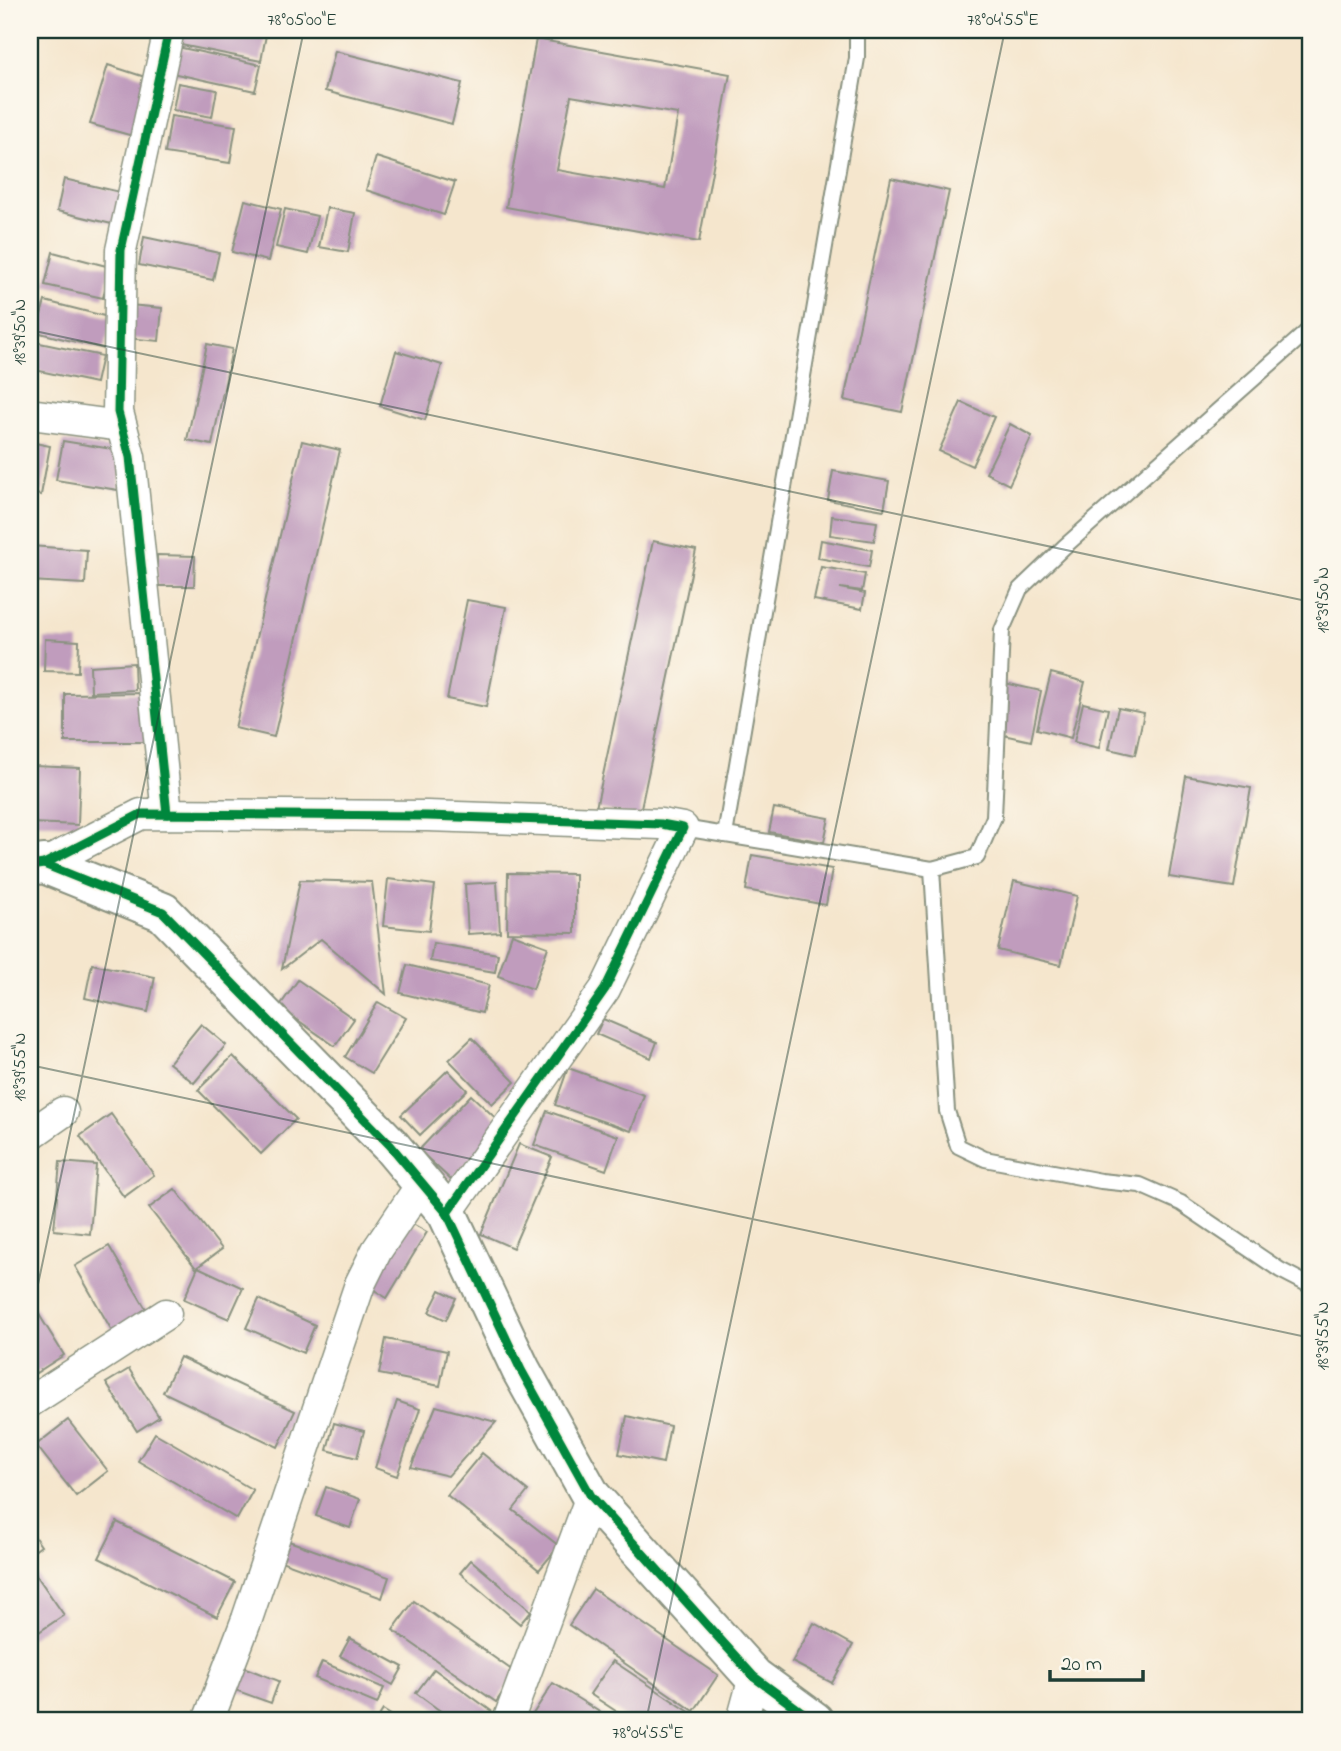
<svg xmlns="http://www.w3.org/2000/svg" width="1341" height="1751" font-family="'Indie Flower',sans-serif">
<rect width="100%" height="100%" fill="#fbf7ec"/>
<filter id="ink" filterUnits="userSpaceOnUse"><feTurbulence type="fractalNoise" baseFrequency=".0143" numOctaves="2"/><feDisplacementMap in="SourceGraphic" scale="14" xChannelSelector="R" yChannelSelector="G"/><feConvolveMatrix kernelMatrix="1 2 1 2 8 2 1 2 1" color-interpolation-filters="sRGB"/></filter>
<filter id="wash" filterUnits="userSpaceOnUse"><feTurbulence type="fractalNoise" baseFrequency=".00686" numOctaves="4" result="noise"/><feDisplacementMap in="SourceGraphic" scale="28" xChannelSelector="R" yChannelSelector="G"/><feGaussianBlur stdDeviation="1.57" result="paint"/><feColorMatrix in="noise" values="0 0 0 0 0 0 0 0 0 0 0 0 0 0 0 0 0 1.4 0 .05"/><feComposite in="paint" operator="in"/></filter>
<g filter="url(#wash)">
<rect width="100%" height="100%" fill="#f5e6cd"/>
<g id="blocks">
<g fill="#c09cbd" fill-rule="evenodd">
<polygon points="184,30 267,30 261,61 181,45"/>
<path d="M536,39L730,74L699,242L506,207ZM571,96L678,114L665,189L557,170Z"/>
<polygon points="173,46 261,65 255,91 167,72"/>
<polygon points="335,51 462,83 452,124 325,91"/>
<polygon points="108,65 151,79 133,136 90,124"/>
<polygon points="178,83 217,90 212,117 173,110"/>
<polygon points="171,116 236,126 230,163 165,153"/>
<polygon points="376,157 455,182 444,215 366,190"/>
<polygon points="891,178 949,191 902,412 844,400"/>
<polygon points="64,179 124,193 116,225 57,211"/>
<polygon points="245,200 281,209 268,261 232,252"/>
<polygon points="327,208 355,213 348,252 319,247"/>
<polygon points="285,209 317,216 308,254 276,247"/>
<polygon points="144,237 219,253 213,280 139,265"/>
<polygon points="53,252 110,267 103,298 45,285"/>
<polygon points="45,301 112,318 104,349 36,332"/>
<polygon points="129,305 162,308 159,341 126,338"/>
<polygon points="30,341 102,356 96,383 30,369"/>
<polygon points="207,344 232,349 212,445 187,440"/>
<polygon points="396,351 442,365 425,420 380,406"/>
<polygon points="961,402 994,417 972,466 939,451"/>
<polygon points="1010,424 1032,436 1009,485 986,473"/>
<polygon points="63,441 124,451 118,490 56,480"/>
<polygon points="302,441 340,450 274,737 235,728"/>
<polygon points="30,442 50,446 41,495 30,493"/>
<polygon points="833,471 889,481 884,510 828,500"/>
<polygon points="832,516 877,522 874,541 830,535"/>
<polygon points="821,540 872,550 869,567 818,558"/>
<polygon points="653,541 696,550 639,817 596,808"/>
<polygon points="30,546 87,550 85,584 30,581"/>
<polygon points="157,555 195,556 194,586 157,586"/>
<polygon points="821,567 865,574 862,591 840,588 865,593 862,609 814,600"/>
<polygon points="467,600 506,607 486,707 447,699"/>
<polygon points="45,639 79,641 78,672 44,671"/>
<polygon points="134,663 135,690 91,692 90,666"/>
<polygon points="1051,673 1085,682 1071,738 1037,729"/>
<polygon points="1005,683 1041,691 1031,741 994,733"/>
<polygon points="148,693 149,742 65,742 65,694"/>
<polygon points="1083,703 1108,709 1099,748 1074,742"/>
<polygon points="1118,708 1144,713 1135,755 1109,749"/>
<polygon points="33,766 80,768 78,825 31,823"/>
<polygon points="1186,776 1251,788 1234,887 1169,877"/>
<polygon points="774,808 829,818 824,842 769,832"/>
<polygon points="752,855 832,869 826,905 746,890"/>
<polygon points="508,873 575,874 575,933 507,932"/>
<polygon points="388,879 435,885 429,931 383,926"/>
<polygon points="300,880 372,882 386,994 321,939 282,969"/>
<polygon points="1014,881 1077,896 1061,965 998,950"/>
<polygon points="497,882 500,932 468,934 465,884"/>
<polygon points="512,934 548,947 533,989 498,976"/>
<polygon points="433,943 498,954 495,972 430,961"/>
<polygon points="92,964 155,977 148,1012 85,998"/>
<polygon points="407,965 489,985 482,1013 400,993"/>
<polygon points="298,980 354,1019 335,1046 279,1007"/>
<polygon points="378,1002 406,1018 372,1073 345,1057"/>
<polygon points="603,1019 657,1042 651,1058 596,1034"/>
<polygon points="201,1024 226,1045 194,1083 169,1063"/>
<polygon points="472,1038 515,1082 492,1104 449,1060"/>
<polygon points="233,1056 296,1119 261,1154 198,1090"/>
<polygon points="568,1068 644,1095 631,1131 555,1105"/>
<polygon points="448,1070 467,1090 420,1135 401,1115"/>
<polygon points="471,1095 503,1125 451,1180 419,1150"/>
<polygon points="547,1111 618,1136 606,1170 534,1145"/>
<polygon points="111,1114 154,1175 124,1197 80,1136"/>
<polygon points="519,1144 552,1157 513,1248 481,1234"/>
<polygon points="60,1162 96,1165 90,1234 54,1230"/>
<polygon points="175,1189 222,1249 196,1268 149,1208"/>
<polygon points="411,1223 427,1232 387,1298 371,1288"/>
<polygon points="109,1246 150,1316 115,1336 75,1266"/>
<polygon points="198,1267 243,1288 229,1319 184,1299"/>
<polygon points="440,1290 456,1298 446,1320 429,1312"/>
<polygon points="259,1299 315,1325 303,1353 246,1328"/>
<polygon points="30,1300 64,1355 36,1373 30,1363"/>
<polygon points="386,1339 447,1351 440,1386 379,1374"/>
<polygon points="180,1357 295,1411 278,1447 163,1392"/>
<polygon points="129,1369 159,1417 137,1431 106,1383"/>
<polygon points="397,1401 420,1409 397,1476 375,1468"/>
<polygon points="436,1406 496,1422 448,1476 411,1467"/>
<polygon points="627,1416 670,1426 663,1463 619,1454"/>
<polygon points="68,1420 108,1471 76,1496 36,1445"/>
<polygon points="334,1423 364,1431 357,1458 327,1450"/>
<polygon points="155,1433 253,1490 237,1519 138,1461"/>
<polygon points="482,1453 528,1491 513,1510 559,1546 539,1570 447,1495"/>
<polygon points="326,1487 360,1499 350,1528 316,1516"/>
<polygon points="117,1522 235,1582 217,1617 99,1558"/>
<polygon points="30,1530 41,1546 30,1554"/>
<polygon points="286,1540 389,1577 382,1598 278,1560"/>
<polygon points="471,1560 531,1611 520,1624 460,1573"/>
<polygon points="32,1569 64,1615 30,1638 30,1570"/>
<polygon points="593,1589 718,1675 694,1711 569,1625"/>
<polygon points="414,1601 516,1673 496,1702 393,1630"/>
<polygon points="814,1623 853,1645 832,1683 792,1662"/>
<polygon points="350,1638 403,1667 393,1685 340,1656"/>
<polygon points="613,1661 703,1721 631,1721 590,1694"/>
<polygon points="322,1662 384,1688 377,1704 315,1678"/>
<polygon points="243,1667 279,1681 271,1703 235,1690"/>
<polygon points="434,1669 498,1716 494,1721 454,1721 416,1693"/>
<polygon points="553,1683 614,1721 537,1721 531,1717"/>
<polygon points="383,1710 400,1721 376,1721"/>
</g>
</g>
</g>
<g filter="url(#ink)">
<use href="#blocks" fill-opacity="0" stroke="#8a9280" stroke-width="2"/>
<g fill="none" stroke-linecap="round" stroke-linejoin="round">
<g stroke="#8a9280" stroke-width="18">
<g id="lane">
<polyline points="683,828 932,869 977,857 994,817 1002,630 1020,589 1064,547 1311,328"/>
<polyline points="725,835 857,58 857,37 854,30"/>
<polyline points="932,869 947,1111 958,1146 985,1159 1101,1181 1140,1185 1181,1203 1280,1270 1311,1286"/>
</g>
</g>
<g stroke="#8a9280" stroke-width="33">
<g id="street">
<polyline points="30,414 121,426"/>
<polyline points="167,814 130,457 118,412 121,250 169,30"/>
<polyline points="44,864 141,814 427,816 661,824 683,828 605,989 447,1213"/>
<polyline points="30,1135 63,1112"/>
<polyline points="30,1402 166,1314"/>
<polyline points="208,1721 247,1619 360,1284 377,1250 423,1182"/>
<polyline points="508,1721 591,1496"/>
<polyline points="742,1721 754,1677"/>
</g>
</g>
<g stroke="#8a9280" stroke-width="42">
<polyline id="secondary" points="30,866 44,864 163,912 390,1145 447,1213 521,1370 591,1496 754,1677 814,1721"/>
</g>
<use href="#lane" stroke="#fff" stroke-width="14"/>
<use href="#street" stroke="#fff" stroke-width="30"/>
<use href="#secondary" stroke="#fff" stroke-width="38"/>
<g stroke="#fbf7ec" stroke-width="13">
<g id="cycleway">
<polyline points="167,814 130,457 118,412 121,250 169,30"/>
<polyline points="44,864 141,814 427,816 661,824 683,828 605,989 447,1213"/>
<polyline points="30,866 44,864 163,912 390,1145 447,1213 521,1370 591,1496 754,1677 814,1721"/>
</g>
</g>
<use href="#cycleway" stroke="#00873e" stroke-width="9"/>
</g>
</g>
<path fill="none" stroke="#1f3d34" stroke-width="2" stroke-opacity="0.45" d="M30,330L1311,602M30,1065L1311,1338M30,1322L304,30M646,1721L1005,30"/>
<rect width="1341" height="1751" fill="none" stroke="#fbf7ec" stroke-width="77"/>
<path d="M1050 1670v10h93v-10" fill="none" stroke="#1f3d34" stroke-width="3.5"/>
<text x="1061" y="1670" font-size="21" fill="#1f3d34" stroke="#fbf7ec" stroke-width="5" paint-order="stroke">20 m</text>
<rect x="38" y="38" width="1264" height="1674" fill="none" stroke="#1f3d34" stroke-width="2.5"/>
<g font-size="18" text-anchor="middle" fill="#1f3d34">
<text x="302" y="25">78°05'00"E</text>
<text x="1003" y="25">78°04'55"E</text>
<text transform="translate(19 332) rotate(-90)" y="6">18°39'50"N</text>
<text transform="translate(1322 600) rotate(-90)" y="6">18°39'50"N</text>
<text transform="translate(19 1067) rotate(-90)" y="6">18°39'55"N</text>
<text transform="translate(1322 1336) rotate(-90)" y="6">18°39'55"N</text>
<text x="648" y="1738">78°04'55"E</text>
</g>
</svg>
